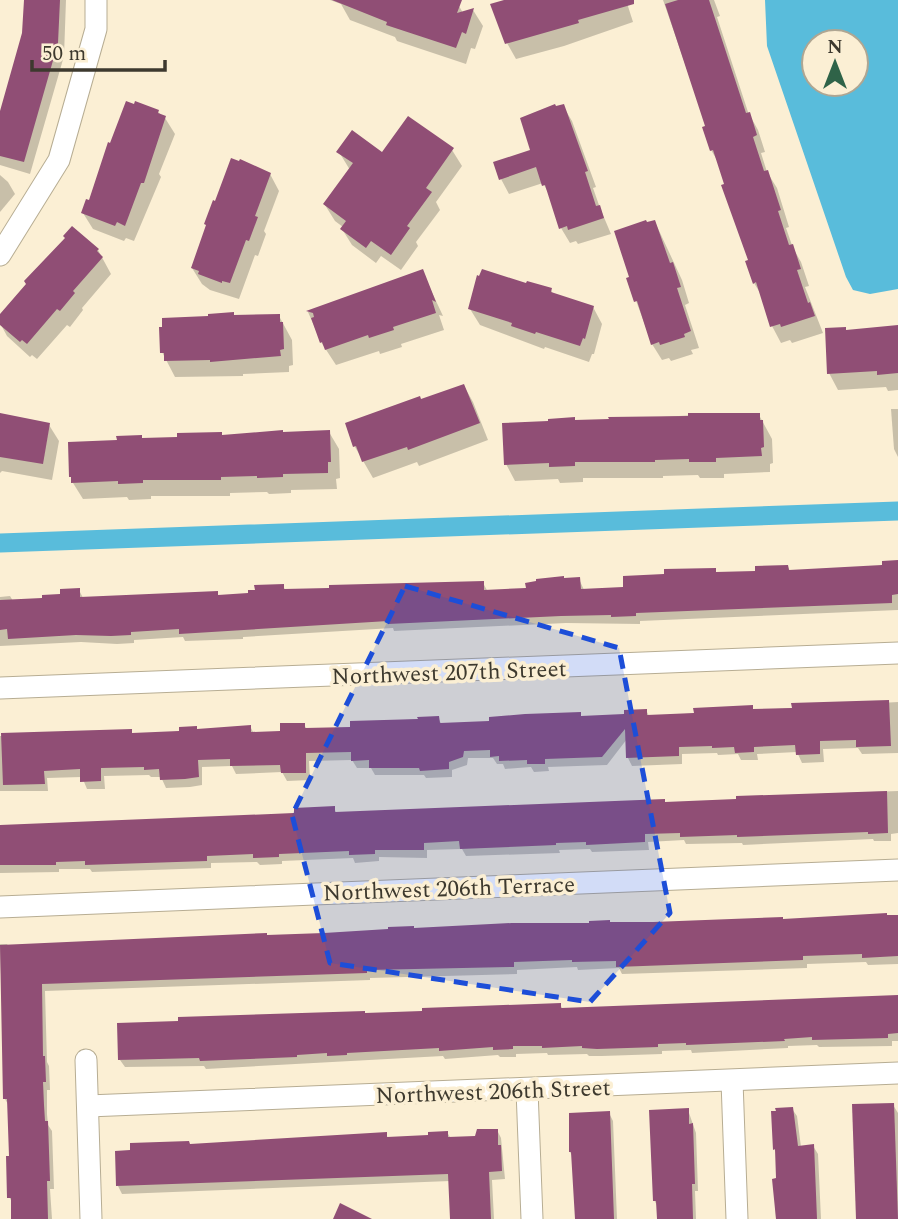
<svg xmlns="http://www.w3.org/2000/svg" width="898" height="1219" font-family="Spectral,serif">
<rect width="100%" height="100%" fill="#fbefd4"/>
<path fill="#59bcdb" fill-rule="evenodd" d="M765,0H898V289L870,294L853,290L846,277L767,46ZM814,42H856V84H814Z"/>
<g fill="#0003">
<polygon points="25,0 66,0 64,56 30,174 0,165 0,117 24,34"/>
<polygon points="330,0 443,0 459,6 463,13 473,10 483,26 475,49 471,48 466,64 397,41 395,37 350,20 341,4"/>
<polygon points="508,0 626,0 633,22 564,46 516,59 507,43"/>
<polygon points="663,0 714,0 720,16 717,17 748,112 758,130 765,152 761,153 767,172 777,188 789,227 786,228 793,248 801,262 809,286 805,287 823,333 792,343 790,340 781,343 772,326 762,296 754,283 750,261 720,165 711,150 707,127"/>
<polygon points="563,106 572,121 596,187 593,188 600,208 611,234 578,244 576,241 570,243 561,228 551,198 543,183 509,194 501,179 532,151"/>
<polygon points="158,112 165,118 175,134 159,174 161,177 134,241 126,238 124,241 93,229 83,213 90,202 111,145"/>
<polygon points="452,150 462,166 436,202 440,210 416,242 418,246 401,270 381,256 376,263 352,245 342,229 343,227 335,221 325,205 350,170 339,152 383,155"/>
<polygon points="270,174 279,191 264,231 266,234 258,256 255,255 239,299 210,290 202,284 192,268"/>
<polygon points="0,175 8,182 15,194 0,212"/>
<polygon points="655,222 682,280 689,303 685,305 699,348 691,350 693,354 671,361 669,358 662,360 652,344 628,279"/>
<polygon points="98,250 111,274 82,308 83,310 70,327 67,325 37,359 32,355 30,357 7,336 0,323 0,317"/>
<polygon points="422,271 443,316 439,315 444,330 401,344 402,347 380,354 379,351 336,365 321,342 308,312"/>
<polygon points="527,285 551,290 553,294 593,307 602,324 594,354 592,354 589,362 545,347 544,349 480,325 470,309"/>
<polygon points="279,316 292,340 293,365 289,366 289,372 243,374 243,376 175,377 162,352"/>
<polygon points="898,327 898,390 888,391 886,387 838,390 829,373 847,332"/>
<polygon points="464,386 473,402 488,440 419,466 417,462 373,478 355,447 347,424"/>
<polygon points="891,409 898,409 898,457 894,449"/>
<polygon points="0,413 4,416 49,425 59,441 52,480 2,471 0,473"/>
<polygon points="713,414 759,415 772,439 773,463 770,464 770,472 724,474 724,478 700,478 698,475 663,476 663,478 583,478 583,482 560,483 558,479 515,481 506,464 575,422"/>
<polygon points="329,432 339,449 340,478 336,479 337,489 291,490 291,493 269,494 267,492 230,493 230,496 151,496 151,499 129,500 127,497 83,499 73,483 143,440"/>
<polygon points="898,562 898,610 640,621 640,624 566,623 394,631 393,628 243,637 243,639 185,641 183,637 134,640 134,643 117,644 81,642 0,646 0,597 10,596 13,601 44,600 79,590 83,598 217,593 219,596 250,595 283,586 286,591 483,583 488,592 528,590 565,580 579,579 584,590 625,589 717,574 757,573 788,567 790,571 884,567"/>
<polygon points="898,702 898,753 862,754 858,748 823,749 824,762 802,763 797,752 757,754 758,760 741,760 738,754 718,755 717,753 682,754 682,764 632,766 628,758 627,739 607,765 548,767 549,771 534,772 531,767 505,769 503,764 497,764 493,758 468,758 467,765 452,770 452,777 426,778 424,775 375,775 371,768 357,768 352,760 309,761 310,780 287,781 282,772 236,774 232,766 202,767 202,785 190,787 166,788 161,777 151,777 149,775 104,776 105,789 87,789 82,777 47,778 48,791 0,791 0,736 131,731 133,735 250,726 254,734 282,733 304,725 307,729 352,728 352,723 438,718 442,725 626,716 646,710 649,716"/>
<polygon points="898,791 898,833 891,834 891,841 874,841 873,839 743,845 742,843 686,844 684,840 648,842 649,850 592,852 590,849 559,850 560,853 466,856 462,849 427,850 427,858 379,857 379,861 355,863 353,858 282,861 282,864 260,865 257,862 211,863 211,868 92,872 90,869 59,869 59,872 0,873 0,827 296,815 334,808 337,814 665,804 738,801 737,797"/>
<polygon points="898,917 898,964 868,965 866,962 807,964 807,968 622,974 619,968 578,970 577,967 517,970 517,974 370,978 370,980 45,991 47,1062 49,1066 50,1090 47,1090 47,1114 48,1125 52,1131 54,1189 50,1189 52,1219 13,1219 13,1203 9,1197 11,1158 9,1106 5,1099 0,944 7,944 9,947 415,930"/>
<polygon points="898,997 898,1041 892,1041 892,1046 819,1047 817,1045 788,1046 788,1048 692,1053 691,1050 662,1051 662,1054 602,1056 589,1056 587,1054 548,1055 547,1053 516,1054 516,1057 500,1057 498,1055 445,1059 443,1056 206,1069 204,1066 125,1067 120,1060 365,1015 560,1004 563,1010"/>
<polygon points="893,1105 898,1113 898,1219 858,1219"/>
<polygon points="792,1109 797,1116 801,1147 813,1146 818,1154 821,1219 776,1219 774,1180 778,1180 777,1153 774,1149"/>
<polygon points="688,1110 696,1133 698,1191 695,1191 696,1219 658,1219 658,1207 654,1200"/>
<polygon points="609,1113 613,1121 617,1219 576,1219 573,1157 570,1152"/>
<polygon points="497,1130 501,1138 505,1179 492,1180 494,1219 452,1219 450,1181 122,1194 118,1186 190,1145 386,1134 388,1138 429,1137 447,1132 451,1139 476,1138"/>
</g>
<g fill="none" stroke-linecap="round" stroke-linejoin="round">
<polyline stroke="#59bcdb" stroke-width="19" points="0,543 898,511"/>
</g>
<g fill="#904e75">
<polygon points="24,0 60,0 58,43 24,162 0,156 0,111 22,33"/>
<polygon points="332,0 462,0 457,13 474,8 466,34 462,32 456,48 386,25 387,22"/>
<polygon points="504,0 634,0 634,4 578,20 579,23 505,44 490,4"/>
<polygon points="678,0 709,0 746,113 750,112 757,135 753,137 764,171 768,170 781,210 778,211 789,245 793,244 801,269 797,270 808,303 810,302 815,316 781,327 780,324 770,327 756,282 753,284 745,261 748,260 721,185 724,184 713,150 710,151 702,127 705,126 665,4"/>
<polygon points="126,101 134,104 135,101 159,110 158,113 166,116 144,183 141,183 125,226 117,222 115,226 81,213 86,199 89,200 108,142 110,143"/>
<polygon points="555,104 556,106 564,104 588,171 585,172 596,206 600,205 604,218 568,230 567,226 559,229 545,185 542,186 536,167 499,180 493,162 530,150 520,118"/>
<polygon points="408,116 454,148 426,188 432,192 407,226 410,228 391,255 371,241 366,248 340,229 346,221 323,204 353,163 336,152 352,130 382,152"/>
<polygon points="231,158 239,161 240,159 271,173 255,216 258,217 249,241 246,240 230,283 222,281 222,283 198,274 199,271 191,268 206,225 204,224 213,200 215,201"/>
<polygon points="646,220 647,222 655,220 670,263 673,262 681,287 677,288 691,331 684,334 685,337 660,345 659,342 651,345 637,301 634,302 626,278 629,277 614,231"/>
<polygon points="72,226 99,249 97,251 103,257 73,291 75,293 60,311 57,309 27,344 22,340 20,342 0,325 0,314 26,284 24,281 65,238 63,236"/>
<polygon points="423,269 436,302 432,300 436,313 393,327 394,330 369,338 368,335 325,350 322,342 320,343 311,318 314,317 313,313 306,311"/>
<polygon points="482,269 526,283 527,281 552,288 551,292 594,306 585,339 583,338 580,346 536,332 535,334 511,326 512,323 468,309 477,275 479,276"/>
<polygon points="234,312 234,315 280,314 280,322 283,322 284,349 280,350 281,356 210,362 210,360 164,361 164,353 160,353 159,327 162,327 162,318 208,316 208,314"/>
<polygon points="898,325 898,373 877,375 877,371 827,374 825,328 846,327 846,330"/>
<polygon points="464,384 480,423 408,450 407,447 362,462 356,446 353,447 345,423 420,396 421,399"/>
<polygon points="0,413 50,423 43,464 0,457"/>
<polygon points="688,413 760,413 760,420 763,420 764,447 761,448 762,456 716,458 716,462 689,462 689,459 655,460 655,462 575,462 575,466 549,467 549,463 504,465 502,423 548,421 548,419 575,417 575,420 609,419 608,417 688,416"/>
<polygon points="283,430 283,432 330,430 331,462 328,462 328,473 283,474 283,477 257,478 257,476 221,477 221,480 143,480 143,483 118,484 118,481 71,483 71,477 69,477 68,442 117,440 116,436 142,435 142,438 177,437 177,433 222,432 222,435"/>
<polygon points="898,560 898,594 892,595 892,603 636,613 636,616 611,617 611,615 561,616 388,624 388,621 179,634 179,629 131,632 131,635 111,636 76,635 8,639 7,629 0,630 0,600 42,598 42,595 60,594 60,589 80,588 80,597 218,591 218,595 248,593 248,590 255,590 254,585 284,584 284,589 329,588 329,585 484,581 484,590 526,588 525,583 536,581 536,579 564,576 564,578 580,577 581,589 623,587 623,576 664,574 664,569 716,568 716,572 755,571 755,566 788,565 789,570 882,565 882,561"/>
<polygon points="889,700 891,746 856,747 856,740 820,741 820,754 796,755 795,745 754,747 754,752 735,753 734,747 712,748 712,746 679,747 679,756 626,758 625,729 602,757 545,759 545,764 527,764 527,760 499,761 499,756 490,757 490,750 464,751 463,757 449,762 449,769 420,771 419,768 369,768 369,760 351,761 351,752 306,753 306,773 281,773 280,765 230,766 230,759 198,760 199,777 185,779 160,780 159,769 144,770 144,767 101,768 101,781 80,782 80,769 44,771 45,784 3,785 1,733 132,729 132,733 179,731 179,727 197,726 197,729 251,725 251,732 280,731 280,723 305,723 305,728 350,727 350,721 418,719 417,717 439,716 440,723 489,721 489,717 525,714 581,712 581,716 624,714 624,710 647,709 647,715 694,713 693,708 753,705 753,709 792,708 791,703"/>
<polygon points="887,791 888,833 868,834 868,832 737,837 737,835 680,837 680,833 645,834 645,842 586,845 586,842 556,843 556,845 460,849 459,841 424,843 424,850 375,850 375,854 349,855 349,851 279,854 279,857 253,858 253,854 207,856 207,861 85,865 85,861 56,862 56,865 0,865 0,825 294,813 294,808 335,806 335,812 665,799 665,802 736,799 736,796"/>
<polygon points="887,913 887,915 898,915 898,956 862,958 862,954 803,956 803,960 616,967 616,961 572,962 572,960 514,962 514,967 367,970 367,973 42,984 43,1056 45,1056 46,1082 43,1082 44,1105 45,1121 48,1121 50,1181 47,1181 48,1219 11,1219 11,1198 7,1198 6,1156 9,1156 7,1099 3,1099 0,945 267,933 267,935 324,933 388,929 388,927 414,926 414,928 512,923 589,923 589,921 610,920 610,922 653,922 783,917 783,919"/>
<polygon points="898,995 898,1033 888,1034 888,1038 812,1040 812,1037 784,1039 785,1041 686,1045 686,1043 658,1044 658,1047 597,1049 582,1048 582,1046 542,1048 542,1046 513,1046 513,1049 493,1050 493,1047 439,1051 439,1048 347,1053 347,1055 327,1056 327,1053 297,1055 297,1057 200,1061 199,1058 118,1060 117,1023 178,1021 178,1017 365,1011 365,1013 422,1011 422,1008 561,1003 561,1008"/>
<polygon points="894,1103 898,1219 856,1219 852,1104"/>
<polygon points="793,1107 798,1146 814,1144 817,1219 776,1219 772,1179 776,1178 775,1149 773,1150 771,1111 776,1111 775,1108"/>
<polygon points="689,1108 689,1124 693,1123 695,1184 692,1184 693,1219 657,1219 656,1201 653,1201 649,1110"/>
<polygon points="610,1111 614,1219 575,1219 571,1152 569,1152 569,1113"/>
<polygon points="477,1129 498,1129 498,1145 501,1145 502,1171 489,1172 491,1219 450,1219 448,1174 116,1186 115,1151 130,1150 130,1143 189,1141 190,1144 387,1132 387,1137 428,1135 428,1132 448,1131 448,1137 475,1136"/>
<polygon points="340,1203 372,1219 333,1219"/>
</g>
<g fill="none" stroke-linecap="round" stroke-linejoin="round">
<g stroke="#b7ad93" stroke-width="23">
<g id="minor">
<polyline points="0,255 59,160 96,29 96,0"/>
<polyline points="0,688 898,653"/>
<polyline points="0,907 898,870"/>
<polyline points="86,1060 91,1219"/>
<polyline points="732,1081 737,1219"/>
<polyline points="527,1090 532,1219"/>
<polyline points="88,1106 898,1073"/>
</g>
</g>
<use href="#minor" stroke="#fff" stroke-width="21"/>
</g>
<path fill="#1d4ed8" fill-opacity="0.2" stroke="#1d4ed8" stroke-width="5" stroke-dasharray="14 9" stroke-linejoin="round" d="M405,586L619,648L670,913L590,1002L330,963L292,815Z"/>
<g text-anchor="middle" stroke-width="7" stroke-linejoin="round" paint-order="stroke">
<g font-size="23" fill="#3d392e" stroke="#fbefd4">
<text transform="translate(449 672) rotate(-2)" y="8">Northwest 207th Street</text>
<text transform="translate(449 888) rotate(-2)" y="8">Northwest 206th Terrace</text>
<text transform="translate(493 1091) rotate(-2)" y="8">Northwest 206th Street</text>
</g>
</g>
<g transform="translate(835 63)"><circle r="33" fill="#fbefd4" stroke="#afa692" stroke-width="2"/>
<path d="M0-5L12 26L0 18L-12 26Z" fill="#2f6348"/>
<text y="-10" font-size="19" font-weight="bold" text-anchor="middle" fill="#3d392e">N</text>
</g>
<path d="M32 60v10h133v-10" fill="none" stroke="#3d392e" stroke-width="3.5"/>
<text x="42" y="60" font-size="21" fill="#3d392e" stroke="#fbefd4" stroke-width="5" paint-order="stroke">50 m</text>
</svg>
